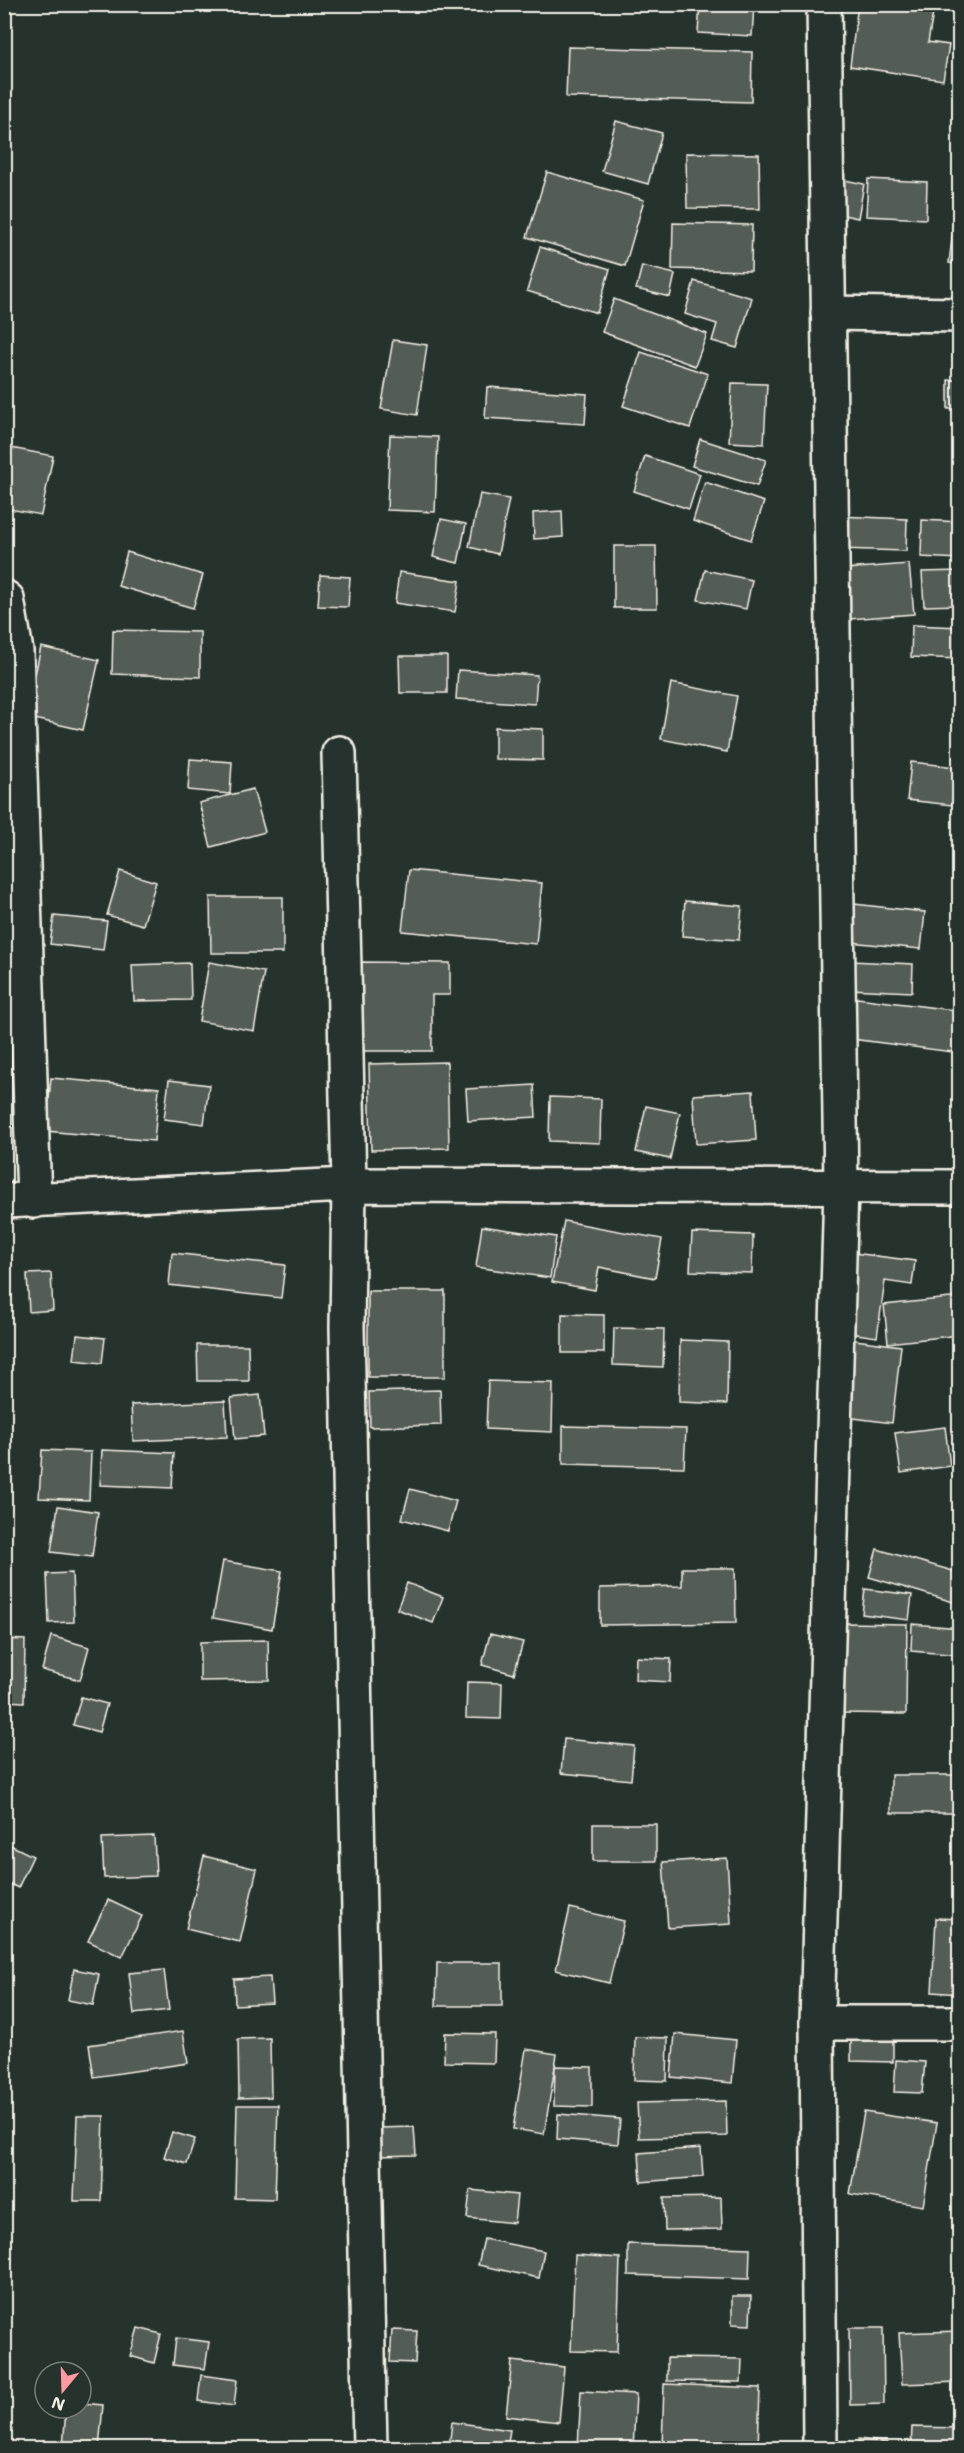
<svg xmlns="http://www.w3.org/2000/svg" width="964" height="2453" font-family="'Shantell Sans',sans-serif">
<rect width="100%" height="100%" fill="#26332d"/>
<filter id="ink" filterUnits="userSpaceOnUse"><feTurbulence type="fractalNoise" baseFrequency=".0167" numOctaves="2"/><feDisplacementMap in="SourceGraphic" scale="12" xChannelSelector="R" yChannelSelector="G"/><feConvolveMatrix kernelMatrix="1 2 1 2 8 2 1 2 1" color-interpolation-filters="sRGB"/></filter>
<g filter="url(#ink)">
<g fill="#525c55" stroke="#f4f1e8" stroke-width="1.5">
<polygon points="700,4 754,4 752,36 698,33"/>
<polygon points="858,4 876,4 933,13 928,42 949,45 943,80 850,66"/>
<polygon points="960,4 960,10 931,5 931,4"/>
<polygon points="568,47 752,52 751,102 566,97"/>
<polygon points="954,86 960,86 960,115 953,114"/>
<polygon points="616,121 662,133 648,184 602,171"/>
<polygon points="686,153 759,154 760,209 687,208"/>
<polygon points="547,172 644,200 625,266 527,237"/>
<polygon points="840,179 864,184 858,218 834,213"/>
<polygon points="868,179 927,182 926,219 866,216"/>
<polygon points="959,181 960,181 960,265 949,263"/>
<polygon points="673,223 752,225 751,271 672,269"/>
<polygon points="540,247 610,269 597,313 527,291"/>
<polygon points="642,266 675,274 670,297 636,289"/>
<polygon points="694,281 752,298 737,348 712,341 717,324 685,314"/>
<polygon points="614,299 707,334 695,366 602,332"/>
<polygon points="393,340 427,345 417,415 381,409"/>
<polygon points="641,352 708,374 690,428 623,406"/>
<rect x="948" y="380" width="12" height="29"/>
<polygon points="732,383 767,384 764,444 729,442"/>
<polygon points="487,387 587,394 585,424 485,418"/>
<polygon points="390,435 438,437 435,512 387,510"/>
<polygon points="700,439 766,460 757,486 692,466"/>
<polygon points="11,448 53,456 41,515 4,508 4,483"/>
<polygon points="645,456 700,474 689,509 634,491"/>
<polygon points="705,482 764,502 751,540 693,521"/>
<polygon points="480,494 509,499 498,554 469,547"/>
<polygon points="562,511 563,537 534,539 533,513"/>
<polygon points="839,516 907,519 906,551 838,549"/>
<polygon points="441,519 466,524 458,563 433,557"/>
<polygon points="922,520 960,522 960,559 921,557"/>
<polygon points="614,546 656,546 657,608 614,608"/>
<polygon points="127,552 203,575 193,608 118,586"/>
<polygon points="909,564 914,614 849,619 845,569"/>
<polygon points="705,570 752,580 746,609 698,600"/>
<polygon points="960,571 960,605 924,606 922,572"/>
<polygon points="399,572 460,581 455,612 395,603"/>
<polygon points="320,575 350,577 348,607 318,606"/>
<polygon points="912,625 960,627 960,659 911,657"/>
<polygon points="113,630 200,632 200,677 112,674"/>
<polygon points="41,647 99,660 83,730 26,717"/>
<polygon points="399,656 447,656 447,693 400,693"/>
<polygon points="458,670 537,675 535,704 456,699"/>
<polygon points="671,683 737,696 727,752 661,739"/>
<polygon points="495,727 543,729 543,760 495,759"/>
<polygon points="190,759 232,762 230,794 188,790"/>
<polygon points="911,762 955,767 952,805 907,800"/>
<polygon points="253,789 265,832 211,847 199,803"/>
<polygon points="409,870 542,883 536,944 402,931"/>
<polygon points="120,871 156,882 143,925 107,915"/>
<polygon points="210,897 283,897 283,953 211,953"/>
<polygon points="685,901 742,906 739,940 682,936"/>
<polygon points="854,904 925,912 921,949 850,942"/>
<polygon points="54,916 107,921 103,950 50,944"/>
<polygon points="850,961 913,964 912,992 849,989"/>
<polygon points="209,962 264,972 254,1031 199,1021"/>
<polygon points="361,962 450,963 450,995 432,995 432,1051 361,1051"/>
<polygon points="190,963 191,1000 134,1001 132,965"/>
<polygon points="849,997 960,1011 960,1053 844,1038"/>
<polygon points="447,1062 449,1148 371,1150 369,1064"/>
<polygon points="51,1078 159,1088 154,1141 46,1131"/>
<polygon points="169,1080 209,1085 204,1124 164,1119"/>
<polygon points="534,1085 536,1117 468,1121 466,1089"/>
<polygon points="753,1091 756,1140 696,1144 693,1095"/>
<polygon points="550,1097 601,1099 600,1143 549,1141"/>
<polygon points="646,1106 680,1113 670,1159 636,1152"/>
<polygon points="564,1221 662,1239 655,1278 599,1267 595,1290 552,1282"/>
<polygon points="482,1226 556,1237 550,1278 476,1267"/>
<polygon points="692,1233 753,1235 752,1273 690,1271"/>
<polygon points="846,1252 915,1261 912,1285 885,1281 877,1337 836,1331"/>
<polygon points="172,1253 285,1265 281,1298 169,1285"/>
<polygon points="51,1273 53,1310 29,1312 27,1274"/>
<rect x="368" y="1291" width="77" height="86"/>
<polygon points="960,1297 960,1335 888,1343 884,1305"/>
<polygon points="562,1314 604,1315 604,1353 562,1353"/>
<polygon points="614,1328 664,1329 663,1367 613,1365"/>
<polygon points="77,1335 105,1338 102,1363 74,1360"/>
<polygon points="847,1339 901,1346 892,1423 838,1416"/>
<polygon points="680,1340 728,1342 727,1404 679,1402"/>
<polygon points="197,1345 248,1345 249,1381 198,1381"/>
<polygon points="488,1381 553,1383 552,1432 486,1429"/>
<polygon points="440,1390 441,1425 370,1427 369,1392"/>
<polygon points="260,1395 264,1436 235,1439 231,1398"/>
<polygon points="225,1401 227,1437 133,1441 131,1405"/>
<polygon points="563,1426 686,1429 684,1467 563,1464"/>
<polygon points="945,1427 950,1466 901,1473 895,1433"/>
<polygon points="42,1450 91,1452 89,1500 39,1498"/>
<polygon points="102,1450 174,1453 172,1488 100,1485"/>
<polygon points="410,1489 456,1501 448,1531 402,1519"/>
<polygon points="58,1506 98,1512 92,1557 51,1552"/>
<polygon points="877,1549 960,1573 960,1604 869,1577"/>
<polygon points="223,1561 282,1571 272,1629 213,1618"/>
<polygon points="682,1568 735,1568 736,1623 600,1625 600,1588 682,1586"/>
<polygon points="72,1573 74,1622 49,1623 47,1574"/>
<polygon points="407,1583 443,1597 433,1623 397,1609"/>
<polygon points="865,1589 912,1595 909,1620 862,1614"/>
<polygon points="843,1623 907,1624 906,1714 842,1713"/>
<polygon points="912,1624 960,1628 960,1655 911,1651"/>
<polygon points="490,1634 523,1642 514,1674 482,1665"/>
<polygon points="51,1636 89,1647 80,1680 42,1670"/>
<polygon points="4,1639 25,1640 24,1702 4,1701"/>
<polygon points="268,1640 269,1680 200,1681 200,1642"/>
<polygon points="636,1657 671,1659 670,1682 635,1680"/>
<polygon points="467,1682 502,1683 501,1719 466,1718"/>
<polygon points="81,1697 107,1704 99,1732 73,1725"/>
<polygon points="564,1739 634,1746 631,1780 561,1773"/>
<rect x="891" y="1775" width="69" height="38"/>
<rect x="593" y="1824" width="63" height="37"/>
<polygon points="154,1836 156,1876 104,1878 102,1838"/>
<polygon points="4,1842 33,1856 18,1888 4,1881"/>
<polygon points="204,1856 257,1869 240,1942 186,1929"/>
<polygon points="727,1858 731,1924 668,1928 663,1862"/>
<polygon points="108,1900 142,1916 122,1957 88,1941"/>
<polygon points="570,1908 624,1921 609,1983 556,1970"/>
<polygon points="936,1918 960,1919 960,1994 932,1992"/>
<polygon points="437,1963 502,1963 502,2006 436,2006"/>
<polygon points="74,1969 99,1974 93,2005 68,2000"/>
<polygon points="164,1970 169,2010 134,2014 129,1973"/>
<polygon points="270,1977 272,2003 235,2005 234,1979"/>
<polygon points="851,2029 893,2030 893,2062 851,2061"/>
<polygon points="183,2031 188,2063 94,2077 89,2045"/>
<polygon points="445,2033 495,2034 494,2063 444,2062"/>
<polygon points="675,2034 736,2040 732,2083 671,2077"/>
<polygon points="4,2037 8,2065 4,2066"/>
<polygon points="635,2037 668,2038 667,2081 634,2080"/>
<polygon points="270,2038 271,2097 239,2098 238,2039"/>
<polygon points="526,2049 557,2054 544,2134 513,2129"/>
<polygon points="896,2060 925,2062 922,2093 894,2092"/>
<polygon points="555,2066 592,2067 592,2107 554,2106"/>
<polygon points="726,2101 727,2136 639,2138 637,2103"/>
<polygon points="237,2105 278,2105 275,2199 235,2198"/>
<polygon points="864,2112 937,2123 923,2206 850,2194"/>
<polygon points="558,2114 620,2119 618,2144 557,2139"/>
<polygon points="77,2116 104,2116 101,2201 74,2201"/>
<polygon points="414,2127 416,2155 377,2156 377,2128"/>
<polygon points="172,2132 195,2139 187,2164 164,2157"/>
<polygon points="701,2148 703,2177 641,2182 639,2153"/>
<polygon points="470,2190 517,2195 514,2223 467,2218"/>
<polygon points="721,2197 722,2229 665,2230 664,2198"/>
<polygon points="484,2239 544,2251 539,2278 478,2265"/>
<polygon points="628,2244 750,2248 749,2279 628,2275"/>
<polygon points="575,2255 620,2258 617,2352 571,2351"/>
<polygon points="732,2296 751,2296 750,2325 732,2324"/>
<polygon points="138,2328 161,2334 154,2363 130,2356"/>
<polygon points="849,2328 883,2328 884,2404 850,2405"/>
<polygon points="392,2330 417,2331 415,2363 390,2362"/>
<polygon points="960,2331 960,2382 902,2384 899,2333"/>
<polygon points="176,2338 209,2342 205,2369 173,2365"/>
<polygon points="667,2358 742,2359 741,2382 667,2381"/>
<polygon points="512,2361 564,2367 559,2422 506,2416"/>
<polygon points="201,2375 237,2380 234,2406 198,2401"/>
<polygon points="664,2384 760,2388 758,2448 662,2448"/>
<polygon points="581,2391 636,2394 633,2448 578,2448"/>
<polygon points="4,2401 9,2401 6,2442 4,2442"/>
<polygon points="81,2403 103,2405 99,2448 63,2448 66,2408 81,2408"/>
<polygon points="452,2422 510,2430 507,2448 449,2448"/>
<polygon points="912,2427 960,2428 960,2448 911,2448"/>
<polygon points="859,2439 888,2443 887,2448 858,2448"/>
</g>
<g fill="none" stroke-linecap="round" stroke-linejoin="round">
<g stroke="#f4f1e8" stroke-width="38">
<g id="street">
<polyline points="828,313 960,315"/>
<polyline points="4,597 7,599 16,651 34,1201"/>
<polyline points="339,753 349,1185 347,1327 370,2448"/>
<polyline points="4,1201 349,1185 960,1187"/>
<polyline points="817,2023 960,2023"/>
<polyline points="820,2448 817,2023 841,1187 824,4"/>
</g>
</g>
<use href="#street" stroke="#26332d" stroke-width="33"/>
</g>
</g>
<rect width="964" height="2453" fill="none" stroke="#26332d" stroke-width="24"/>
<rect x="12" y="12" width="940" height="2429" fill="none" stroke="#f4f1e8" stroke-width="2" filter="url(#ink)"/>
<g transform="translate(63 2390) rotate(199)"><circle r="28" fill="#26332d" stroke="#787f78" stroke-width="1.5"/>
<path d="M0-4.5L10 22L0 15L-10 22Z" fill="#ff9aa2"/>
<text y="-9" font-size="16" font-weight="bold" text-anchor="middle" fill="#f4f1e8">N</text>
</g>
</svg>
